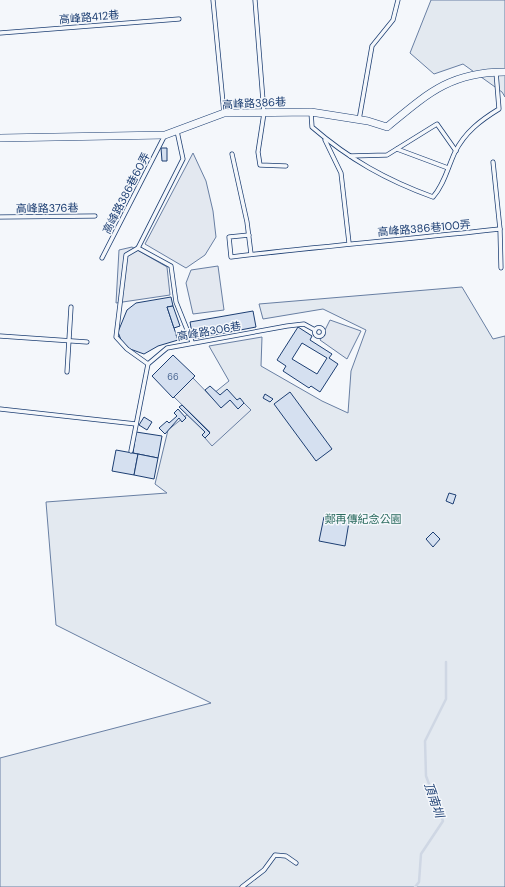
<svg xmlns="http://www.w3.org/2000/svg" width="505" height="887" font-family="'DM Sans','Noto Sans TC',sans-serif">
<rect width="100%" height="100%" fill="#f4f7fb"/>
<g fill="#e3e9f0" stroke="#687fa3">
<polygon points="431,0 505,0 505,97 502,92 463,64 434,74 410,53"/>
<polygon points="462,287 493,339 505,336 505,887 0,887 0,758 211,703 56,625 46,502 167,493 155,484 168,430 229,381 209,346 262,337 261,366 322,401 348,413 351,371 366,330 323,309 263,319 259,304"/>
</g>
<g fill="#e3e8f0" stroke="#687fa3">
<polygon points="193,153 206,181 213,211 216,237 205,255 186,268 145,244"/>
<polygon points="132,247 167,267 170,295 116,303 119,250"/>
<polygon points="218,266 224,310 193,314 186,283 191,270"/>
<polygon points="330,320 361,331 347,359 320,340"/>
<polygon points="193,378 221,407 230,400 238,408 244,403 251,410 212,446 205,438 210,432 174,397"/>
</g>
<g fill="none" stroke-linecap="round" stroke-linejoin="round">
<polyline stroke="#cfd7e4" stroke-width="2.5" points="415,887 419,882 421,854 443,821 426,776 425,741 446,699 446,662"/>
</g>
<g fill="#d5e0f0" stroke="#1d3f73" fill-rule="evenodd">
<polygon points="161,148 167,148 167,161 162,161"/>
<polygon points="171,297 173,306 167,307 178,340 158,346 144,354 130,349 121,340 118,332 127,310 136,303"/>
<polygon points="173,306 180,326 174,328 167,307"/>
<polygon points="253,311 256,327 193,339 190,322"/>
<path d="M298,327L312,336L310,340L332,354L329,358L338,364L320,392L311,386L309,388L283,371L286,366L277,360ZM302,343L327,358L317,374L292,359Z"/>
<polygon points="182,333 183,338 178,340 176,335"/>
<polygon points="173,355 195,376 173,398 152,376"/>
<polygon points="210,386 220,395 227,389 237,400 240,398 244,403 238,409 230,400 221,408 205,390"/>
<polygon points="290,392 332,449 316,461 274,404"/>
<polygon points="265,394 273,399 270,402 263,398"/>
<polygon points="182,405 210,433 205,438 202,435 205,432 179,407"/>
<polygon points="178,409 186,418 182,422 179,418 165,434 159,428 167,421 169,423 177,416 174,413"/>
<polygon points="144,417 152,422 147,430 139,425"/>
<polygon points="136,432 162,436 158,458 133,453"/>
<polygon points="116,450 138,454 134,475 112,471"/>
<polygon points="138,454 158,458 154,479 134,475"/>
<polygon points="449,493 456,495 453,504 446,501"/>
<polygon points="324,517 349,522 345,546 319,541"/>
<polygon points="433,532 440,539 433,547 426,539"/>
</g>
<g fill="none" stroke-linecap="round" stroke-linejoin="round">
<g stroke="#1d3f73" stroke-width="5">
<g id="service">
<polyline points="213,0 224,113"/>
<polyline points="255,0 264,113 258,152 260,165 286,166"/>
<polyline points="0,33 179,19"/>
<path d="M311,112L312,127C349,159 386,180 433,197C444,185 448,167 455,152C465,132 481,120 499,109L496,72"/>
<polyline points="359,120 372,46 393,20 398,0"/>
<polyline points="177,131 183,159 138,248 171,266 176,302 192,342"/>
<polyline points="325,140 341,173 349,243"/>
<polyline points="397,149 448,168"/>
<polyline points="232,154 247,222 251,254"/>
<polyline points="350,156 387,155 437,124 456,151"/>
<polyline points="493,162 500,229 501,268"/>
<polyline points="0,217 95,216"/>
<path d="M249,235L229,237L231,257C321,246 410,239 500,229"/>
<polyline points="138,248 126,255 116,337 127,349 148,364"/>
<polyline points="102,258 165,135"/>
<circle cx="319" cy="332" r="4.5"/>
<polyline points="0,336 87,342"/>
<polyline points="67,372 71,307"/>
<polyline points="0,409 136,424"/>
<polyline points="131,451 148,364 167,348 287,326 304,324 315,330"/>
<polyline points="242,887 264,870 275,855 286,856 296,863"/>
</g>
</g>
<g stroke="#1d3f73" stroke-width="8">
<path id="minor" d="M0,138L165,135L224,113L311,112L368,121L387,127C427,94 450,72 505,72"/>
</g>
<use href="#service" stroke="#f4f7fb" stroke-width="3.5"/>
<use href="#minor" stroke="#f4f7fb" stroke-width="7"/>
</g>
<g text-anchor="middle" stroke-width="3" stroke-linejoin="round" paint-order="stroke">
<g font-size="9" fill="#4b6792">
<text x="173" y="380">66</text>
</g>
<g font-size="11" fill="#1d3f73" stroke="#f4f7fb">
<text transform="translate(89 17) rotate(-5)" y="4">高峰路412巷</text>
<text transform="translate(254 103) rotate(-3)" y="4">高峰路386巷</text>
<text transform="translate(126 193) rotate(-63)" y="4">高峰路386巷60弄</text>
<text transform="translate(47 208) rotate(-1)" y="4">高峰路376巷</text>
<text transform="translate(424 228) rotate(-5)" y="4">高峰路386巷100弄</text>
<text transform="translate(209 331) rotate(-10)" y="4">高峰路306巷</text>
</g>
<g font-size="11" fill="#2c6c60" stroke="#f4f7fb">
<text x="363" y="523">鄭再傳紀念公園</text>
</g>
<g font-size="12" font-style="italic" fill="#1d3f73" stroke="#f4f7fb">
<text transform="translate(434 800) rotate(71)" y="4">頂南圳</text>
</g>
</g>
</svg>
